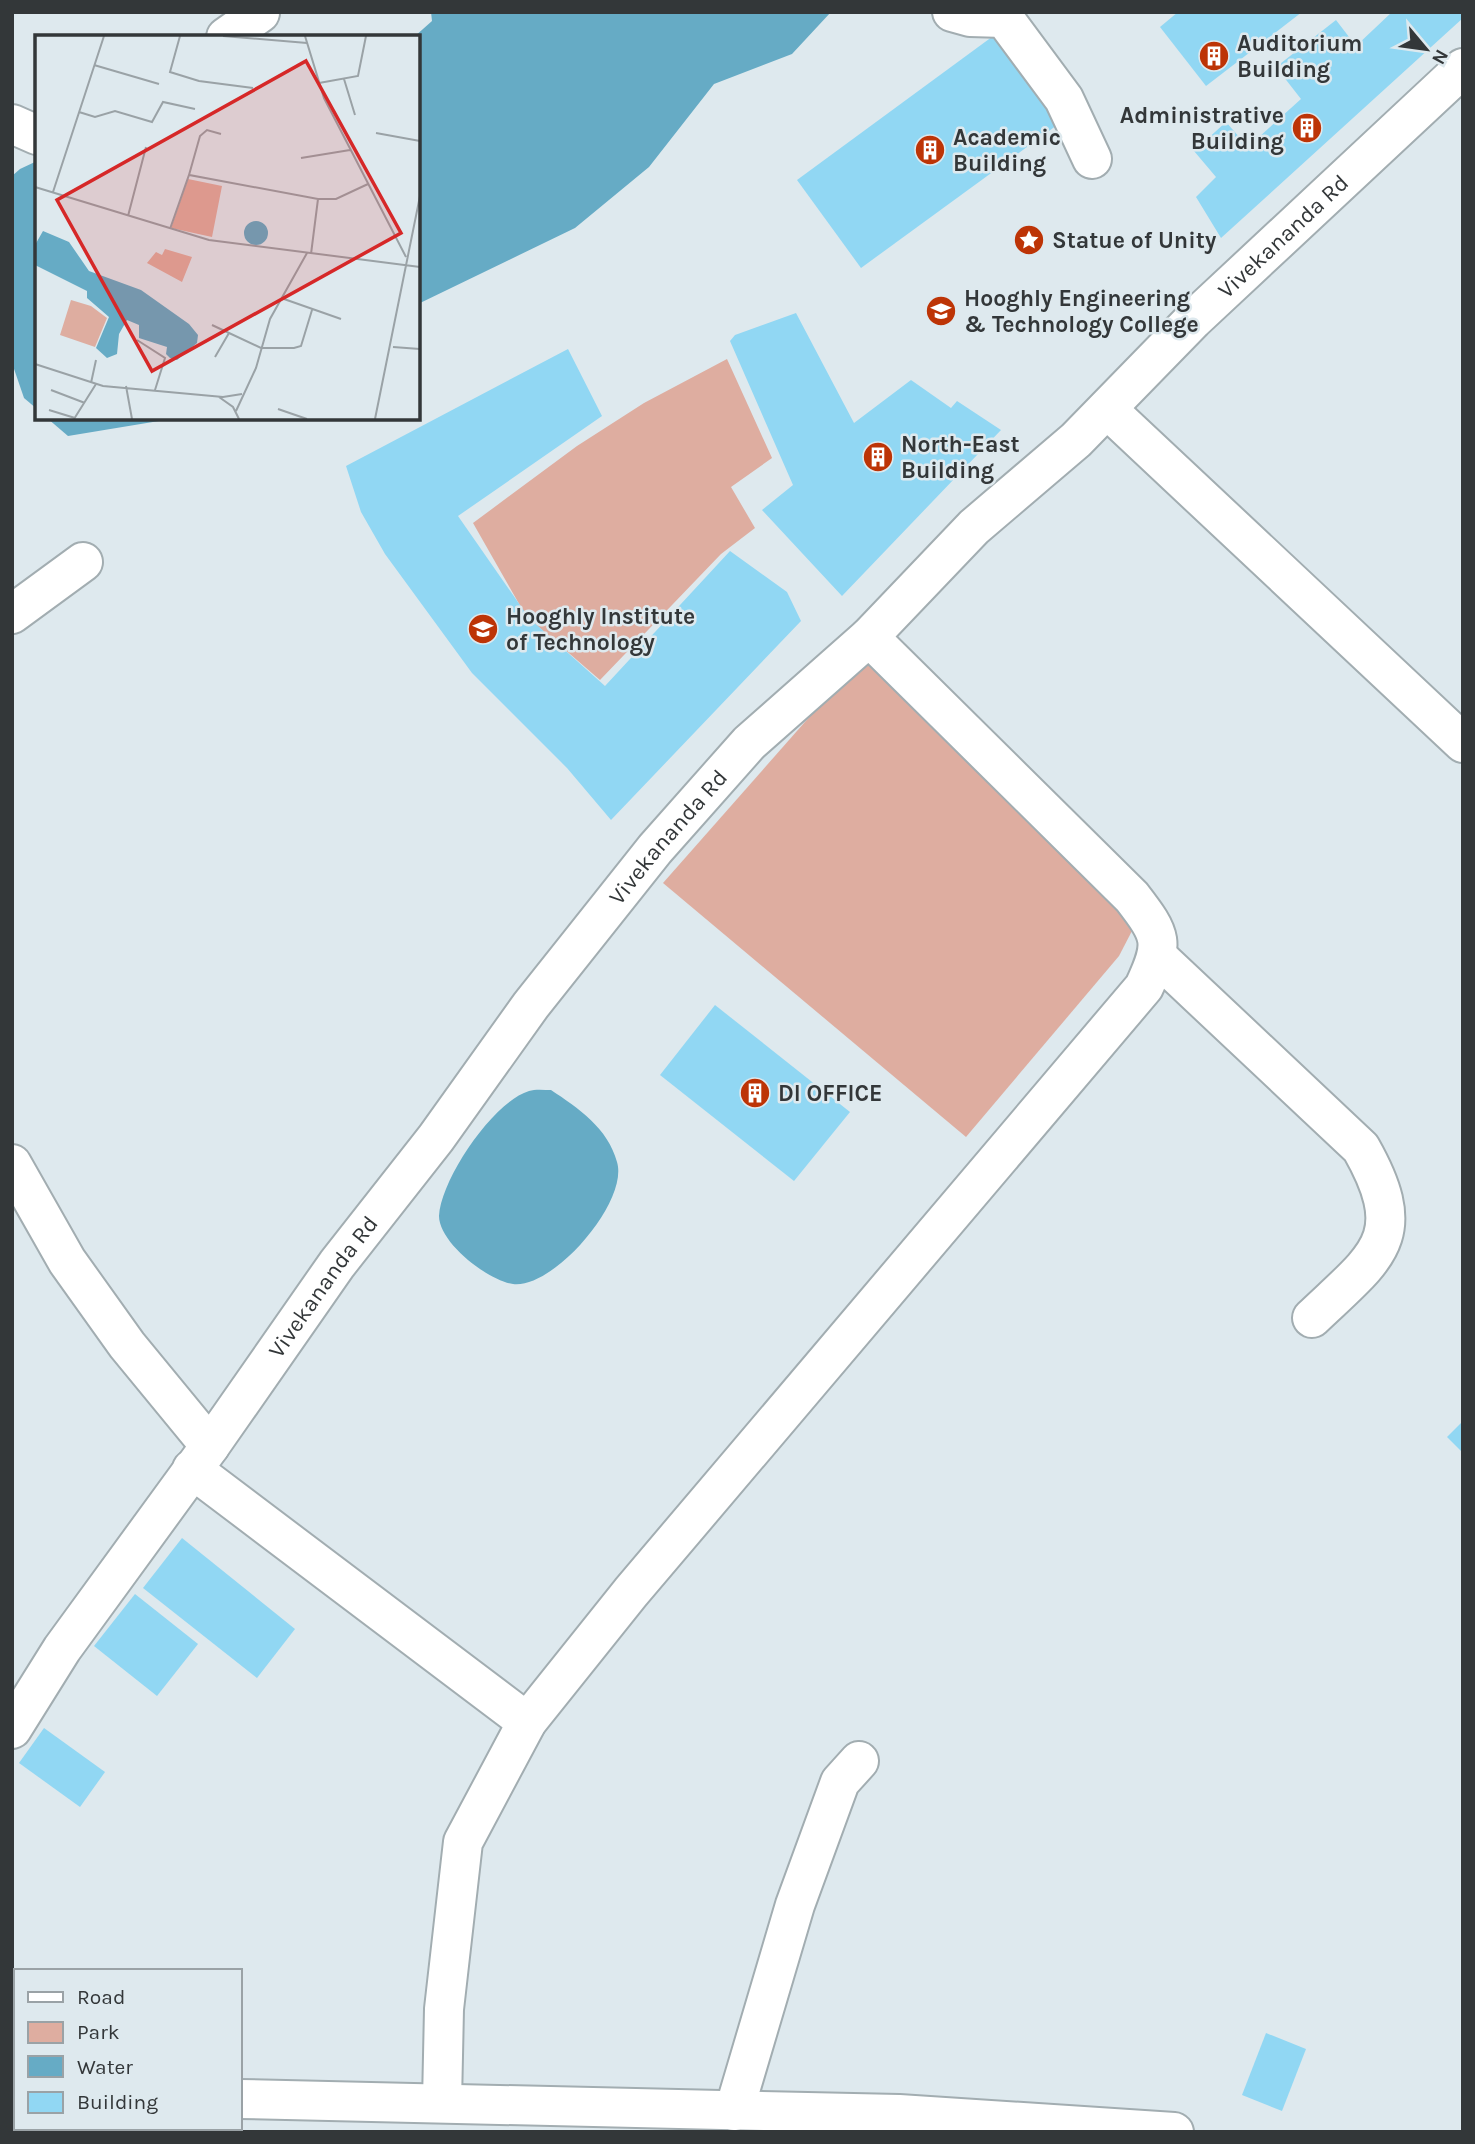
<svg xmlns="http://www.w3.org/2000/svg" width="1475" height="2144" font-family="Karla,sans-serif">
<rect width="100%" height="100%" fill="#dee9ee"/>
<g fill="#deada0">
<polygon points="727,359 772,458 731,487 755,528 721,554 600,680 526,616 473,523 577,446 644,403"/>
<polygon points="871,647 1134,927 1119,956 966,1137 663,883"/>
</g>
<g fill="#66abc5">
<polygon points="431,12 831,12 792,54 714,84 649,167 575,228 418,304 418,37 414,37 432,21"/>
<polygon points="37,161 37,409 24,398 12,363 12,176 20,169"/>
<polygon points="47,418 177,418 68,436"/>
<path d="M551,1090C578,1108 608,1128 617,1162C629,1201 554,1289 513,1284C489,1281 439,1243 439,1216C441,1179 493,1102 529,1091C535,1089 544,1090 551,1090Z"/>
</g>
<g fill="#91d7f3">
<polygon points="1178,12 1302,12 1206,86 1160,27"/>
<polygon points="1392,12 1463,12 1463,18 1221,238 1196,197 1216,177 1194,151 1226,122 1248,147 1301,99 1276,67 1336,20 1356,46"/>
<polygon points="1000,31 1064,120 861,268 797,180"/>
<polygon points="796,313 854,423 911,380 951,408 957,401 1001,430 842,596 762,510 793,485 730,341 735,335"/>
<polygon points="568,349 602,416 458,516 529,618 605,686 730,551 787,592 801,621 611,820 567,768 472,673 385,554 361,512 346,466"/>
<polygon points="715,1005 850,1112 794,1181 660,1075"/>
<polygon points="1463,1421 1463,1453 1447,1437"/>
<polygon points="182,1538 295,1629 257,1678 143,1588"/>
<polygon points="135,1594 198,1644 157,1696 94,1646"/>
<polygon points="44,1728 105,1772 80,1807 19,1763"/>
<polygon points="1266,2033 1306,2049 1282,2111 1242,2095"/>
</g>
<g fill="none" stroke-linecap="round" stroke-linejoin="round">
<g stroke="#a2adb1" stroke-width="42">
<g id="minor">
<polyline points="952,12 970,17 1004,18 1064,99 1092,159"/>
<polyline points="226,37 260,13"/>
<polyline points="12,124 37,135"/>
<polyline points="1107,409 1463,743"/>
<polyline points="12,614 83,562"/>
<path d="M1158,957L1361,1148C1412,1238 1377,1256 1312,1318"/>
<polyline points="12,1164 67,1261 127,1345 210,1446"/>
<polyline points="192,1469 527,1722"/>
<path id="s1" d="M12,1729L62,1649L210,1446L337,1264L436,1138L531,1005L655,849L749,743L869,637L974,527L1076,440L1193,320L1463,68"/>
<polyline points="12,2094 16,2094"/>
<polyline points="240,2099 899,2114 1174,2132"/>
<path d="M442,2102L444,2009L463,1842L527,1722L631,1592L1144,987C1165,942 1162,936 1132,897L869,637"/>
<polyline points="734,2111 795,1905 840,1782 859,1761"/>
</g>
</g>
<use href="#minor" stroke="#fff" stroke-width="38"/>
</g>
<defs>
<g id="building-disc" transform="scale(1.575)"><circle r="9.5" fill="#bd3406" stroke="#dee9ee"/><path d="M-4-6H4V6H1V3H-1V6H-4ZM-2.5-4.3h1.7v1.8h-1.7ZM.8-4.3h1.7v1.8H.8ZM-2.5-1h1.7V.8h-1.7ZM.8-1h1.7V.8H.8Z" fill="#fff"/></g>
<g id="sight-disc" transform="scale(1.575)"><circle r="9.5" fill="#bd3406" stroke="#dee9ee"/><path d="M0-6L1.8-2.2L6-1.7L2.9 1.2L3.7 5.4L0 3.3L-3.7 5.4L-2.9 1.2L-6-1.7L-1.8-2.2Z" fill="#fff"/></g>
<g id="university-disc" transform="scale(1.575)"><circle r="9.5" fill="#bd3406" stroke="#dee9ee"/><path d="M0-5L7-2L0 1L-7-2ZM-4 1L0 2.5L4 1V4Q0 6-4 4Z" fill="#fff"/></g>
</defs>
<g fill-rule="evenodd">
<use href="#building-disc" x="1214" y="56"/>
<use href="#building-disc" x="1307" y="128"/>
<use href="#building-disc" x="930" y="150"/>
<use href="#sight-disc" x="1029" y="240"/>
<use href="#university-disc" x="941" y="311"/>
<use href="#building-disc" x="878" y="457"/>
<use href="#university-disc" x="483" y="629"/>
<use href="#building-disc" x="755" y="1093"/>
</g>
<g text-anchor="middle" stroke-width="5" stroke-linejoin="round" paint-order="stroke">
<g font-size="23" font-weight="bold" fill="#333739" stroke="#dee9ee" text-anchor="start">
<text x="1237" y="51">Auditorium<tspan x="1237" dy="26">Building</tspan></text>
<text x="1284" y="123" text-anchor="end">Administrative<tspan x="1284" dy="26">Building</tspan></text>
<text x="953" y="145">Academic<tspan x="953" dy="26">Building</tspan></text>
<text x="1052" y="248">Statue of Unity</text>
<text x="964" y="306">Hooghly Engineering<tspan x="964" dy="26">&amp; Technology College</tspan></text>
<text x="901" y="452">North-East<tspan x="901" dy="26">Building</tspan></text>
<text x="506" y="624">Hooghly Institute<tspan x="506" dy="26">of Technology</tspan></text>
<text x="778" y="1101">DI OFFICE</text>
</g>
<g font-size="23" fill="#333739" stroke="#dee9ee">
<text dy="8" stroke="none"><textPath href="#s1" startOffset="1969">Vivekananda Rd</textPath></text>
<text dy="8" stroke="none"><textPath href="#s1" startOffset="1108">Vivekananda Rd</textPath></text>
<text dy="8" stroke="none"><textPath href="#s1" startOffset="541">Vivekananda Rd</textPath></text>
</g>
</g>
<g transform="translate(35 35)">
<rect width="385" height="385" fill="#dee9ee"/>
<path d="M153,144L187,151L177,202L136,193ZM130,214L157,222L147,247L112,228L121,217L127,220ZM36,265L56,271L72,283L60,312L25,300Z" fill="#deada0"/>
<path d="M209 198a12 12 0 1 1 24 0a12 12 0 1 1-24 0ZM8,196L34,207L54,236L106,255L154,289L163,300L162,308L142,325L135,323L131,319L132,312L104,303V290L92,285L84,299L82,319L72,323L61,313L74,282L52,263V256L0,230V210Z" fill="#66abc5"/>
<path fill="none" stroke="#9aa2a6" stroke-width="2" d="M145,1L135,37L164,46L218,53M188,1L272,8M270,1L289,63L371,222M59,30L124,49M309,44L320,80M284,48L323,41L331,1M44,77L60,82L80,76L117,87L128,67L160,74M341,98L385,106M266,123L315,115M154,140L165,101L172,95L186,99M0,152L174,205L385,232M18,157L69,1M93,181L111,112M135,194L154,140L283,164H301L333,149M276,219L283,164M249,264L306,284M177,290L226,313H259L266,311L277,275M102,305L130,323L120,355M358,312L385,314M180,322L194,298M0,329L68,351L188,362L207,359M56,348L61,325M91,351L97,384M16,355L50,368M184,362L198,372L204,384M243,374L272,384M14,375L40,383M201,376L221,333L235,284L272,218M39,384L61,349M340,384L385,161"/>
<path fill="#d62828" fill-opacity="0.15" stroke="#d62828" stroke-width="3.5" d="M271,26L366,198L117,336L22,165Z"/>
<rect width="385" height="385" fill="none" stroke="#333739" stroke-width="3.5"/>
</g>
<rect width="1475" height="2144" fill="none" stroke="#333739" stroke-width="28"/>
<rect x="14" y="1969" width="228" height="161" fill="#dee9ee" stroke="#9aa2a6" stroke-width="2"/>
<rect x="28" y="1992" width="35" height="10" fill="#ffffff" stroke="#9aa2a6" stroke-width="2"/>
<text x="77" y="2004" font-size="21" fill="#333739">Road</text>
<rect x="28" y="2022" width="35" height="21" fill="#deada0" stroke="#9aa2a6" stroke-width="2"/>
<text x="77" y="2039" font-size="21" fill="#333739">Park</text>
<rect x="28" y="2056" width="35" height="21" fill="#66abc5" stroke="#9aa2a6" stroke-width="2"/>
<text x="77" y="2074" font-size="21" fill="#333739">Water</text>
<rect x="28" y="2092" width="35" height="21" fill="#91d7f3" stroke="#9aa2a6" stroke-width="2"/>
<text x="77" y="2109" font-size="21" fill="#333739">Building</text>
<g transform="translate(1426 49) rotate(119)" stroke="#dee9ee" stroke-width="5" paint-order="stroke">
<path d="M0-5L12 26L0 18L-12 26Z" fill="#333739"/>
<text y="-10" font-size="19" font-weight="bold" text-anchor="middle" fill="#333739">N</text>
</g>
</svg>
